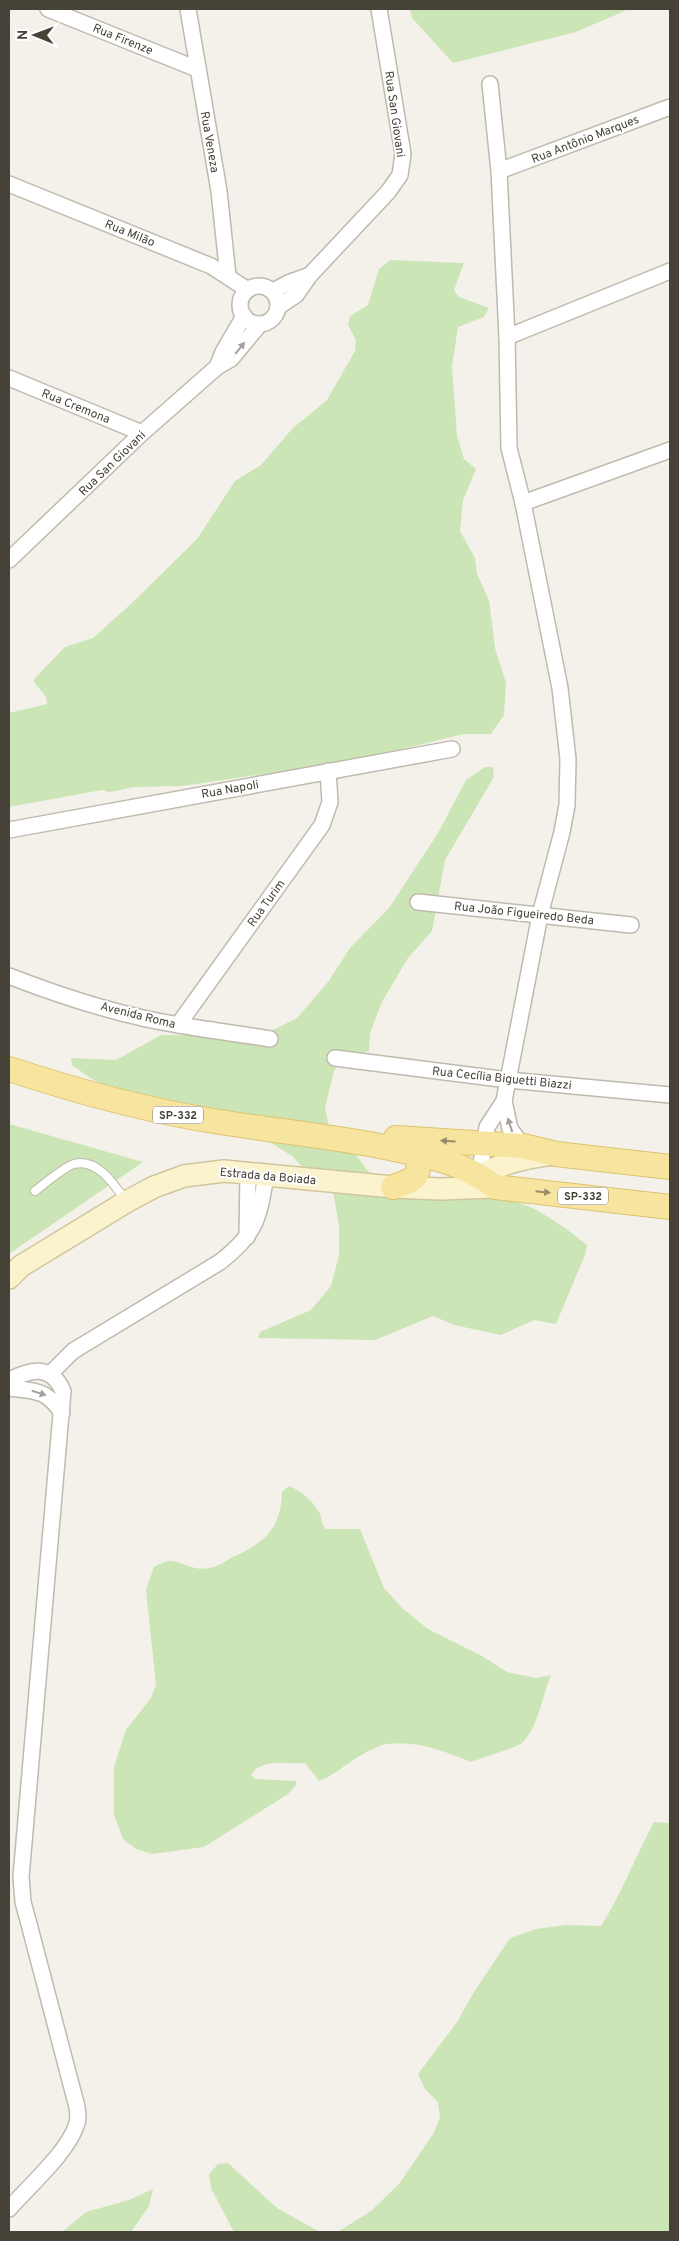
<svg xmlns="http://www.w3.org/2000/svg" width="679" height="2241" font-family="Overpass,sans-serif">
<rect width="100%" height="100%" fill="#f4f1ea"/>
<g fill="#cce5b6">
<polygon points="410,9 629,9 576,32 453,63 412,18"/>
<polygon points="390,260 464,263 454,290 459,297 489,308 484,317 458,327 452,366 457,436 464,459 476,469 463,500 460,531 475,558 477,574 489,600 495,648 506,683 504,715 491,734 464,734 357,760 183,786 135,787 109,792 102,790 9,807 9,713 47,704 46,697 34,682 35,678 65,647 93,638 133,602 197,539 235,481 261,465 293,428 327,400 355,351 356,340 348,325 350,316 368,305 379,269"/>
<path d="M485,767H493L494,777L445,860L432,931L408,958L382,1002L370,1033L369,1051L342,1059L334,1071L325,1108L329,1127L353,1151L385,1193C428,1194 477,1190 519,1203C538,1208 572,1232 587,1245L585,1255L556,1324L534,1320L501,1335L454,1325L433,1316L375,1340L258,1338L260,1332L311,1310L331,1286L339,1255V1225L333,1192L321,1187L292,1156L268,1141L157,1115L89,1077L72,1065L71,1058L116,1060L161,1035L244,1036L273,1030L297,1018L328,982L350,948L389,908L438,833L466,780Z"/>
<polygon points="9,1124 143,1162 9,1254"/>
<path d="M289,1486C300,1490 313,1501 319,1512C323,1519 320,1523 326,1529H360L384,1588L403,1609L428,1629L482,1656L507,1672L536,1678L551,1675C542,1696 539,1726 522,1743C515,1748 481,1758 471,1762C445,1751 415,1740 387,1744C378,1745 363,1754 355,1759C342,1767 333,1776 319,1781L305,1763C288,1765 261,1757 251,1775L255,1779L296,1781V1785L288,1794L204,1847L152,1854L136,1849L123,1839L114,1815V1767L126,1730L151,1698L156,1685L146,1590L154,1567C158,1565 164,1562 168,1561C181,1560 194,1572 209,1568C217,1567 226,1561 233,1557C265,1542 281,1529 282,1492Z"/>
<path d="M654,1822L670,1823V2232H234L211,2188L209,2174L218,2164L228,2163L277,2208L320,2232L339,2231L371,2211L399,2184L433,2134L440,2118L438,2102L425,2089L418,2074L457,2022L474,1992L510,1938L536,1929L566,1925L601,1926C622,1893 635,1857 654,1822Z"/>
<polygon points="153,2189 149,2206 131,2232 62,2232 86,2212 129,2200"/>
</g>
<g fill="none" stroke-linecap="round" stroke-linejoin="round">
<g stroke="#bfbaad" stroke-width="10">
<path id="service" d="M35,1191C44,1184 64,1167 74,1164C97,1158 114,1184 125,1200"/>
</g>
<g stroke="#bfbaad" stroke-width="18">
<g id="minor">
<polyline points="48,9 197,69"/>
<polyline points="188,9 219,191 228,276"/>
<polyline points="490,84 499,171 507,337 509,448 523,503 560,688 568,759 567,805 562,832 540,915 504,1101 510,1129 523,1146"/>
<polyline points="499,171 670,107"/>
<polyline points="9,184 211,266 248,290"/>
<circle cx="259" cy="305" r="19"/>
<polyline points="273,291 288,283 310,275"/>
<polyline points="278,307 296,295 310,275 388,192 400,175 403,154 379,9"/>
<polyline points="507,337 670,271"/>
<polyline points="217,367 223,352 244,316"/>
<polyline points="9,378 142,433"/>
<polyline points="523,503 670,450"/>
<polyline points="9,560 142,433 217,367 231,359 260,324"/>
<polyline points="9,830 452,749"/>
<polyline points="418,902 631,925"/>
<path d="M9,976C63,997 121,1016 179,1025C209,1030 240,1034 270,1039"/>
<polyline points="178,1025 322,825 330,802 328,771"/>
<polyline points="335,1058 508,1080 670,1095"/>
<polyline points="479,1175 487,1127 504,1101"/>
<polyline points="247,1237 248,1173"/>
<path d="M50,1374L73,1351L220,1262C256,1234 259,1219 266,1175"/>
<path d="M9,1380C31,1369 51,1364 63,1391L21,1877L23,1902L29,1924L77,2107C78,2114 79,2120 76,2126C67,2153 28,2187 9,2209"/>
<path d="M9,1388C35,1391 46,1389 62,1413"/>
</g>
</g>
<g stroke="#d0c69d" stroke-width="24">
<g id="secondary">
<path d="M467,1183C494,1165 521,1158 553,1154"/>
<polyline points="9,1278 21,1266 126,1202 154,1187 184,1176 224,1171 393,1187 440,1189 495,1187"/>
</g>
</g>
<g stroke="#dcc370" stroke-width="26">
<g id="primary">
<path d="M9,1069C76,1091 144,1110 214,1121C273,1131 332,1136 390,1148C428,1156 463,1162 495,1187L670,1207"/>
<polyline points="396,1138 523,1146 556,1154 670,1167"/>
<path d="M393,1187C414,1180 422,1178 417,1154"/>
</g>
</g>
<use href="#service" stroke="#fff" stroke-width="8"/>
<use href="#minor" stroke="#fff" stroke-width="15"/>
<use href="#secondary" stroke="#fbf3cd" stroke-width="21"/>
<use href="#primary" stroke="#f7e59f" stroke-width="24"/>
</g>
<defs><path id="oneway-solid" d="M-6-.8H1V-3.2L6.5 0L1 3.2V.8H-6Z" transform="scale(1.25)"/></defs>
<g fill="#a3a09c">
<use href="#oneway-solid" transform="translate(240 348) rotate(-51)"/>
<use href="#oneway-solid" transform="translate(510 1125) rotate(-108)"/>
<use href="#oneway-solid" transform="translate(39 1393) rotate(17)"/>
</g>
<g fill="#968b66">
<use href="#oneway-solid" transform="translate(448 1141) rotate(-177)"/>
<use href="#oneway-solid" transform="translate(543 1192) rotate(6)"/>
</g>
<g text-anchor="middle" stroke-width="4" stroke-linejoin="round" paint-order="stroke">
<g fill="#fff" stroke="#7e7b74" stroke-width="1">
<rect x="153" y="1106.5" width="50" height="17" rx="4"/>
<rect x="558" y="1187.5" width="50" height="17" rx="4"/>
</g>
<g font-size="11" font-weight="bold" fill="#474238">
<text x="178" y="1119">SP-332</text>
<text x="583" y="1200">SP-332</text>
</g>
<g font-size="12" fill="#474238" stroke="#fff">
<text transform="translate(123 39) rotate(22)" y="4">Rua Firenze</text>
<text transform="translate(395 114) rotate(82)" y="4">Rua San Giovani</text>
<text transform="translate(585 139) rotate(-21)" y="4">Rua Antônio Marques</text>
<text transform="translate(210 142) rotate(80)" y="4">Rua Veneza</text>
<text transform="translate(130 233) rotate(22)" y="4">Rua Milão</text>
<text transform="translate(76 406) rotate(22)" y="4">Rua Cremona</text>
<text transform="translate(112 463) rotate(-44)" y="4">Rua San Giovani</text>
<text transform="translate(230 789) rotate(-10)" y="4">Rua Napoli</text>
<text transform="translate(266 903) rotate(-54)" y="4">Rua Turim</text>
<text transform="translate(524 913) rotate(6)" y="4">Rua João Figueiredo Beda</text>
<text transform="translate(138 1015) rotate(14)" y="4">Avenida Roma</text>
<text transform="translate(502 1078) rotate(6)" y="4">Rua Cecília Biguetti Biazzi</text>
<text transform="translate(268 1176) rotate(5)" y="4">Estrada da Boiada</text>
</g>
</g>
<rect width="679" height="2241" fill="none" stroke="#474238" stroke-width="20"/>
<g transform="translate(35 35) rotate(271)" stroke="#ffffff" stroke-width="4" paint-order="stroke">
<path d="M0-4L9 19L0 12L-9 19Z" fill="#474238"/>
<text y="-8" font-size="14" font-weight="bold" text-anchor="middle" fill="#474238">N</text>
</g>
</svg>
